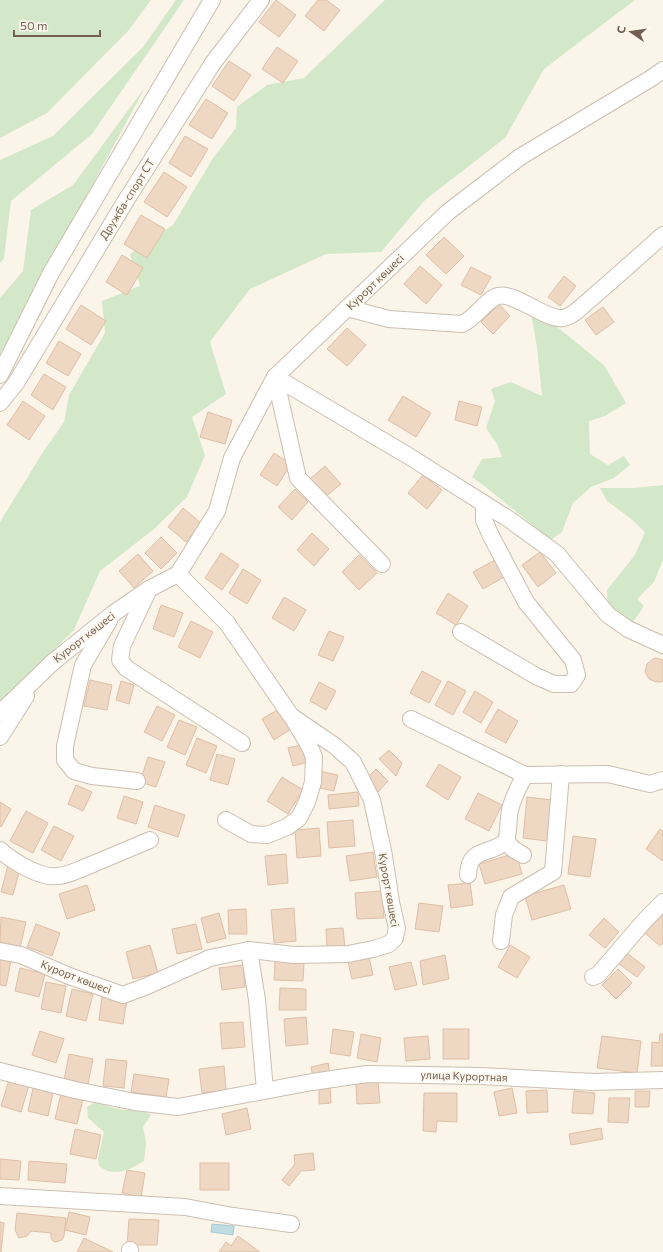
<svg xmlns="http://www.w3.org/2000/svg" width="663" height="1252" font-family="Commissioner,sans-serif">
<rect width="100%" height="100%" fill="#fbf5e9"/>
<g fill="#d3e8c8">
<polygon points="0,0 151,0 128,31 47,113 0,138"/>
<polygon points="176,0 184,0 92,134 11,201 4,258 0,263 0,160 53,136 143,47"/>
<polygon points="385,0 635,0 544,69 505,138 424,201 381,252 326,254 250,289 210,342 226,394 192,417 205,455 187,497 154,529 100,571 74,630 15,688 0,718 0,522 43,452 64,422 69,395 105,333 102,301 140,286 130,254 173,225 213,158 236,128 237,107 267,85 304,78"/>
<polygon points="146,86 0,355 0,298 23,271 31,210 73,185"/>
<polygon points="540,313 604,365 626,403 605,416 589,421 590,454 608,465 624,456 630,465 614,478 591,487 573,503 562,532 551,540 487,488 472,477 482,459 502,457 497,444 486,428 495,401 491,389 511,382 542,396 537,347 531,314"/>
<polygon points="663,485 663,561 662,562 654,582 637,599 644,606 633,622 619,616 608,604 607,590 635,555 645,532 630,518 607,501 600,488 634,488"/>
<path d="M94,1103C105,1105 115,1109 126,1110C138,1111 138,1106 151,1115L143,1127L146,1143L144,1161C129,1170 114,1178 99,1166L98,1158L104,1132L88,1118L87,1107Z"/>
</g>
<polygon fill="#bfdce3" stroke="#a6cad4" points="212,1224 234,1226 233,1235 211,1232"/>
<g fill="#eed7c3" stroke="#dfbfa5">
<polygon points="276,0 296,15 279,37 259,22"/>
<polygon points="318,0 326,0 340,10 324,31 305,16"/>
<polygon points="277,47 298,61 283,83 262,69"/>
<polygon points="229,61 251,75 234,101 212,86"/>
<polygon points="206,99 228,113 212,139 189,125"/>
<polygon points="185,136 208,149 191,177 169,163"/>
<polygon points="164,172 187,187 167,217 144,202"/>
<polygon points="141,215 165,229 147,258 124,244"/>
<polygon points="444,237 464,256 446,274 426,255"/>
<polygon points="122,255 143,268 127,295 106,282"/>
<polygon points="420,266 442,285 426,304 404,284"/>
<polygon points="471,267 491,277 481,295 461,285"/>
<polygon points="564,276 576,286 560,306 548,297"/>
<polygon points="499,304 510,316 493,334 481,322"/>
<polygon points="81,305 106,321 91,345 66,329"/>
<polygon points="603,307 614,322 596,335 585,320"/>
<polygon points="347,328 366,345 347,366 327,349"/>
<polygon points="59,341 81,354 68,376 46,363"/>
<polygon points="44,374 66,387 53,410 31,395"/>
<polygon points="403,396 431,413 416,437 388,420"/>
<polygon points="23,401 45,416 29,440 7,425"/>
<polygon points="459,401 482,407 477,426 455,420"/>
<polygon points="208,412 232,420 225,444 200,437"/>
<polygon points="274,453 291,464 277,486 260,475"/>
<polygon points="325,466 341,484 325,497 310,479"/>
<polygon points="423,475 442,490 427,509 408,493"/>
<polygon points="295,489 308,502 292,520 278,507"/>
<polygon points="183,508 201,523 186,542 168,527"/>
<polygon points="312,533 329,549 314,566 297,550"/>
<polygon points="161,537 177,553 161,569 145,553"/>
<polygon points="540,552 556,573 538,587 522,565"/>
<polygon points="221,553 239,565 222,590 205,578"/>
<polygon points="138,554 153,571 134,588 119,571"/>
<polygon points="359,555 377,573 359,590 342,572"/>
<polygon points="495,560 504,577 483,589 473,572"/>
<polygon points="243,569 261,580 247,604 229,593"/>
<polygon points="448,593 468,606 456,625 436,613"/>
<polygon points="284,597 306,610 294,631 272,618"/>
<polygon points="161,605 183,613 174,637 153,629"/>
<polygon points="191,621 213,632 200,658 178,647"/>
<polygon points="329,631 344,637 333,661 318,655"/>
<polygon points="656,658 663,660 663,681 660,682 656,682 649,679 645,672 647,664 653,659"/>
<polygon points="422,671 441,681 429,703 410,693"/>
<polygon points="90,680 112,685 107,710 84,706"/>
<polygon points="121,681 134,685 129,704 116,700"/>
<polygon points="448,681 466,691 453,715 435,705"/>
<polygon points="319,682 336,691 326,710 310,701"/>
<polygon points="475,691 493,702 481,723 463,712"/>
<polygon points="157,706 175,715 162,741 144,732"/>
<polygon points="279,709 291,729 274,740 262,719"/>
<polygon points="498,709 518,721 506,743 485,732"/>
<polygon points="179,720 197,727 185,755 167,747"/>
<polygon points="197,738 217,746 206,773 186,765"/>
<polygon points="305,744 309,762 293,766 288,748"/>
<polygon points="389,750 402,763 396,776 379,759"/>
<polygon points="217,754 235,759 228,785 210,780"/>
<polygon points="148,757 165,762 156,787 140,782"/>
<polygon points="439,764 461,777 448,800 426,786"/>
<polygon points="376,769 388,781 378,792 366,779"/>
<polygon points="319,771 338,775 334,791 315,787"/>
<polygon points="282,777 303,790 288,814 267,801"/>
<polygon points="76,785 92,792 83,811 68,804"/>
<polygon points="358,792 359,806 329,809 328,795"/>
<polygon points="478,793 502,805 489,831 465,819"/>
<polygon points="124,796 143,802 136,824 117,818"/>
<polygon points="527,797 552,800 547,841 523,838"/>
<polygon points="0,802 11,809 1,827 0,826"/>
<polygon points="155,805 185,815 178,837 148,827"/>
<polygon points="26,811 48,823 33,853 10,841"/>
<polygon points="353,820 355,846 329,848 327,822"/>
<polygon points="54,826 74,836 61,861 41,850"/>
<polygon points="319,828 321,856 297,858 295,830"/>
<polygon points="660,829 663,831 663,861 646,849"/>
<polygon points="573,836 596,839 590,877 568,874"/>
<polygon points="373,852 377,877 350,881 346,856"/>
<polygon points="516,853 522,874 485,884 479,864"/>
<polygon points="286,854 288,883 268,885 265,856"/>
<polygon points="8,865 20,869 13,895 1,892"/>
<polygon points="470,883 473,905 451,908 448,885"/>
<polygon points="87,885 95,910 67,919 59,894"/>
<polygon points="564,885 571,909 532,920 525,896"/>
<polygon points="382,891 384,918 357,919 355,893"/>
<polygon points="419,903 443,906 439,932 415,929"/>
<polygon points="294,908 296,941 274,943 271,910"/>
<polygon points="246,909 247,934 229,934 228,910"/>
<polygon points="663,912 663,943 660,946 645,933"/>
<polygon points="219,913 226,938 207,943 201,918"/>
<polygon points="1,917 26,922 20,948 0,944"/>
<polygon points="604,918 619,932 605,948 589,935"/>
<polygon points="36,924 60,933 52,956 27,947"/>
<polygon points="196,924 202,949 177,954 172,929"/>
<polygon points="343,928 345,949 327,950 326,929"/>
<polygon points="150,945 158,973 133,979 126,952"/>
<polygon points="510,945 530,957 517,978 498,967"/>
<polygon points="627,953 645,967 637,977 619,964"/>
<polygon points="445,955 449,979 423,985 420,961"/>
<polygon points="369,957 373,975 352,979 348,962"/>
<polygon points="0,959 11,961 6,986 0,985"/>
<polygon points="275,961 304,962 303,981 274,980"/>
<polygon points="411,962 417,985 395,990 389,967"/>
<polygon points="243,965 245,987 222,990 219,968"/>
<polygon points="20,968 45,974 39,997 15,991"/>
<polygon points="618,969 632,983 616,999 602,985"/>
<polygon points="46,982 66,986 61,1013 41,1009"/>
<polygon points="280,988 306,989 306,1010 279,1010"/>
<polygon points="72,989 93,994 86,1021 66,1016"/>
<polygon points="102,996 127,1000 123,1024 99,1020"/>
<polygon points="306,1017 308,1044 286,1046 284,1019"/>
<polygon points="243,1022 245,1047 222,1049 220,1023"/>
<polygon points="333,1029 354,1032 350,1056 330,1053"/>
<rect x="443" y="1029" width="26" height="30"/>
<polygon points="40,1031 64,1039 56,1063 32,1055"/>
<polygon points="361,1034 381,1038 377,1062 357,1058"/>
<polygon points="660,1034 663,1034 663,1066 651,1066 652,1042 659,1043"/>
<polygon points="428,1036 430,1059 406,1061 404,1038"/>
<polygon points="602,1036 641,1041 637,1073 597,1068"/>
<polygon points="69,1054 93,1059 88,1084 64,1080"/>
<polygon points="106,1059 127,1061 124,1088 103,1086"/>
<polygon points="328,1063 330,1074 313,1077 311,1067"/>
<polygon points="224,1066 226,1090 202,1093 199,1069"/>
<polygon points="134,1074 169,1079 166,1097 131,1092"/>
<polygon points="9,1080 29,1085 21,1112 1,1106"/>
<polygon points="378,1080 380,1103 357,1104 356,1082"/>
<polygon points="319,1086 330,1086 331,1103 319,1104"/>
<polygon points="33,1088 53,1093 48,1116 28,1111"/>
<polygon points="512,1088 517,1113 499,1116 494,1092"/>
<polygon points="547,1090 548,1112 527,1113 526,1091"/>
<polygon points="574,1091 595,1093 593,1114 572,1113"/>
<polygon points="635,1091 650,1091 649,1107 635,1107"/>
<polygon points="424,1093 457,1093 457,1122 437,1121 436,1132 423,1131"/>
<polygon points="61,1094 83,1099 77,1124 55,1119"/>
<polygon points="609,1098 630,1098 628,1123 608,1122"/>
<polygon points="247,1108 251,1129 226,1135 222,1114"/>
<polygon points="601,1128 603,1139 571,1145 569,1134"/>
<polygon points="75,1129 101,1135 96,1159 70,1154"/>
<polygon points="313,1153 315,1170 301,1171 289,1186 282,1180 295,1164 294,1155"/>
<polygon points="0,1159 21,1161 19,1180 0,1179"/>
<polygon points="29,1161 67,1164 65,1183 28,1180"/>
<rect x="200" y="1163" width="29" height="27"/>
<polygon points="127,1170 145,1173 141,1197 122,1193"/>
<polygon points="69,1212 90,1217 86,1235 65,1230"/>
<polygon points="17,1213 66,1218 64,1236 62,1240 56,1242 53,1241 51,1238 51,1233 31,1231 27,1236 19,1238 15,1230"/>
<polygon points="129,1219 159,1220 157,1245 127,1245"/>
<polygon points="0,1222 4,1223 1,1252 0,1252"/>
<polygon points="238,1236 260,1252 219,1252 226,1242 231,1246"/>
<polygon points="84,1238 113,1252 77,1252"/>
</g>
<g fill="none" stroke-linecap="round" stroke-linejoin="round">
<g stroke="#ccbeb0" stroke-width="18">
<g id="minor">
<path d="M347,308L389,319L462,324C475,318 483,304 495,297C511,288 545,321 563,318C572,317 581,307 588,301C613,280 638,257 663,235"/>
<polyline points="0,375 51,273 212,0"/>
<polyline points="275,377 407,455 510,520 557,554 608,615 628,629 663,645"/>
<polyline points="275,377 298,478 382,564"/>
<polyline points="0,403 16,383 125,202 213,63 261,0"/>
<polyline points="149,589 122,646 120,660 126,668 242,743"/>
<polyline points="109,621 83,665 65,746 65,760 74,771 92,776 137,781"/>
<polyline points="461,632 536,676 554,684 571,684 577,675 573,660 526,602 491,536 484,520 484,504"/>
<polyline points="0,713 53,662 114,613 149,589 178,574 217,511 232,458 275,377 448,212 520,157 650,79 663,70"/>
<polyline points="411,719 525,775 608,774 650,784 663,780"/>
<polyline points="0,737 26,696"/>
<polyline points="226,820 251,834 267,835 287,827 299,818 307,802 313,782 314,757 309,745 295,722"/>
<polyline points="506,841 513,849 523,855"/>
<path d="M0,850C12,861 41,879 58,876C70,875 82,868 93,864C112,856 131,848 150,840"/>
<path d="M468,875C469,846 490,856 506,841C509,831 508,820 510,810C513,797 519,786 525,775"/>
<polyline points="501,941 504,915 511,897 553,872 561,774"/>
<polyline points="249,950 257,1000 265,1090"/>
<polyline points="0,951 21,955 69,976 123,995 147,986 210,958 249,950 294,955 348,954 373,949 389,944 395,938 397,928 391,902 384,856 372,800 353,762 335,746 291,716 227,623 178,574"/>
<polyline points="593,977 598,975 646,919 663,902"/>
<polyline points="0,1071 75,1090 135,1102 178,1107 312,1082 367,1074 480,1076 593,1082 663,1080"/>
<polyline points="0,1196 185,1207 233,1216 291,1224"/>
<polyline points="130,1252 130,1250"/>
</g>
</g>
<use href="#minor" stroke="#fff" stroke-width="16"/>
</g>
<g text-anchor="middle" stroke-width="3.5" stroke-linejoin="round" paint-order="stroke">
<g font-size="11" fill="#735e4f" stroke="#fef9ef">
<text transform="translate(127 199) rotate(-58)" y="4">Дружба-спорт СТ</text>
<text transform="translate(375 282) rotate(-44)" y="4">Курорт көшесі</text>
<text transform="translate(84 637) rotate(-38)" y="4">Курорт көшесі</text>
<text transform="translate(389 890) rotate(80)" y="4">Курорт көшесі</text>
<text transform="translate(76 977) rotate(21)" y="4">Курорт көшесі</text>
<text transform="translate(464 1076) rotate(2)" y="4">улица Курортная</text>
</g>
</g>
<g transform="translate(631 32) rotate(283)" stroke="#fef9ef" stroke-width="3" paint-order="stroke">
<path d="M0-3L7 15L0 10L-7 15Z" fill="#735e4f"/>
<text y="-6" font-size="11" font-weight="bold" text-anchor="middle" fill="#735e4f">С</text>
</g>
<path d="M14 30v6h86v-6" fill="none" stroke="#735e4f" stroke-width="2"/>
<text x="20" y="30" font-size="12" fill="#735e4f" stroke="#fef9ef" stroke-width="3" paint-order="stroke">50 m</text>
</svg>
